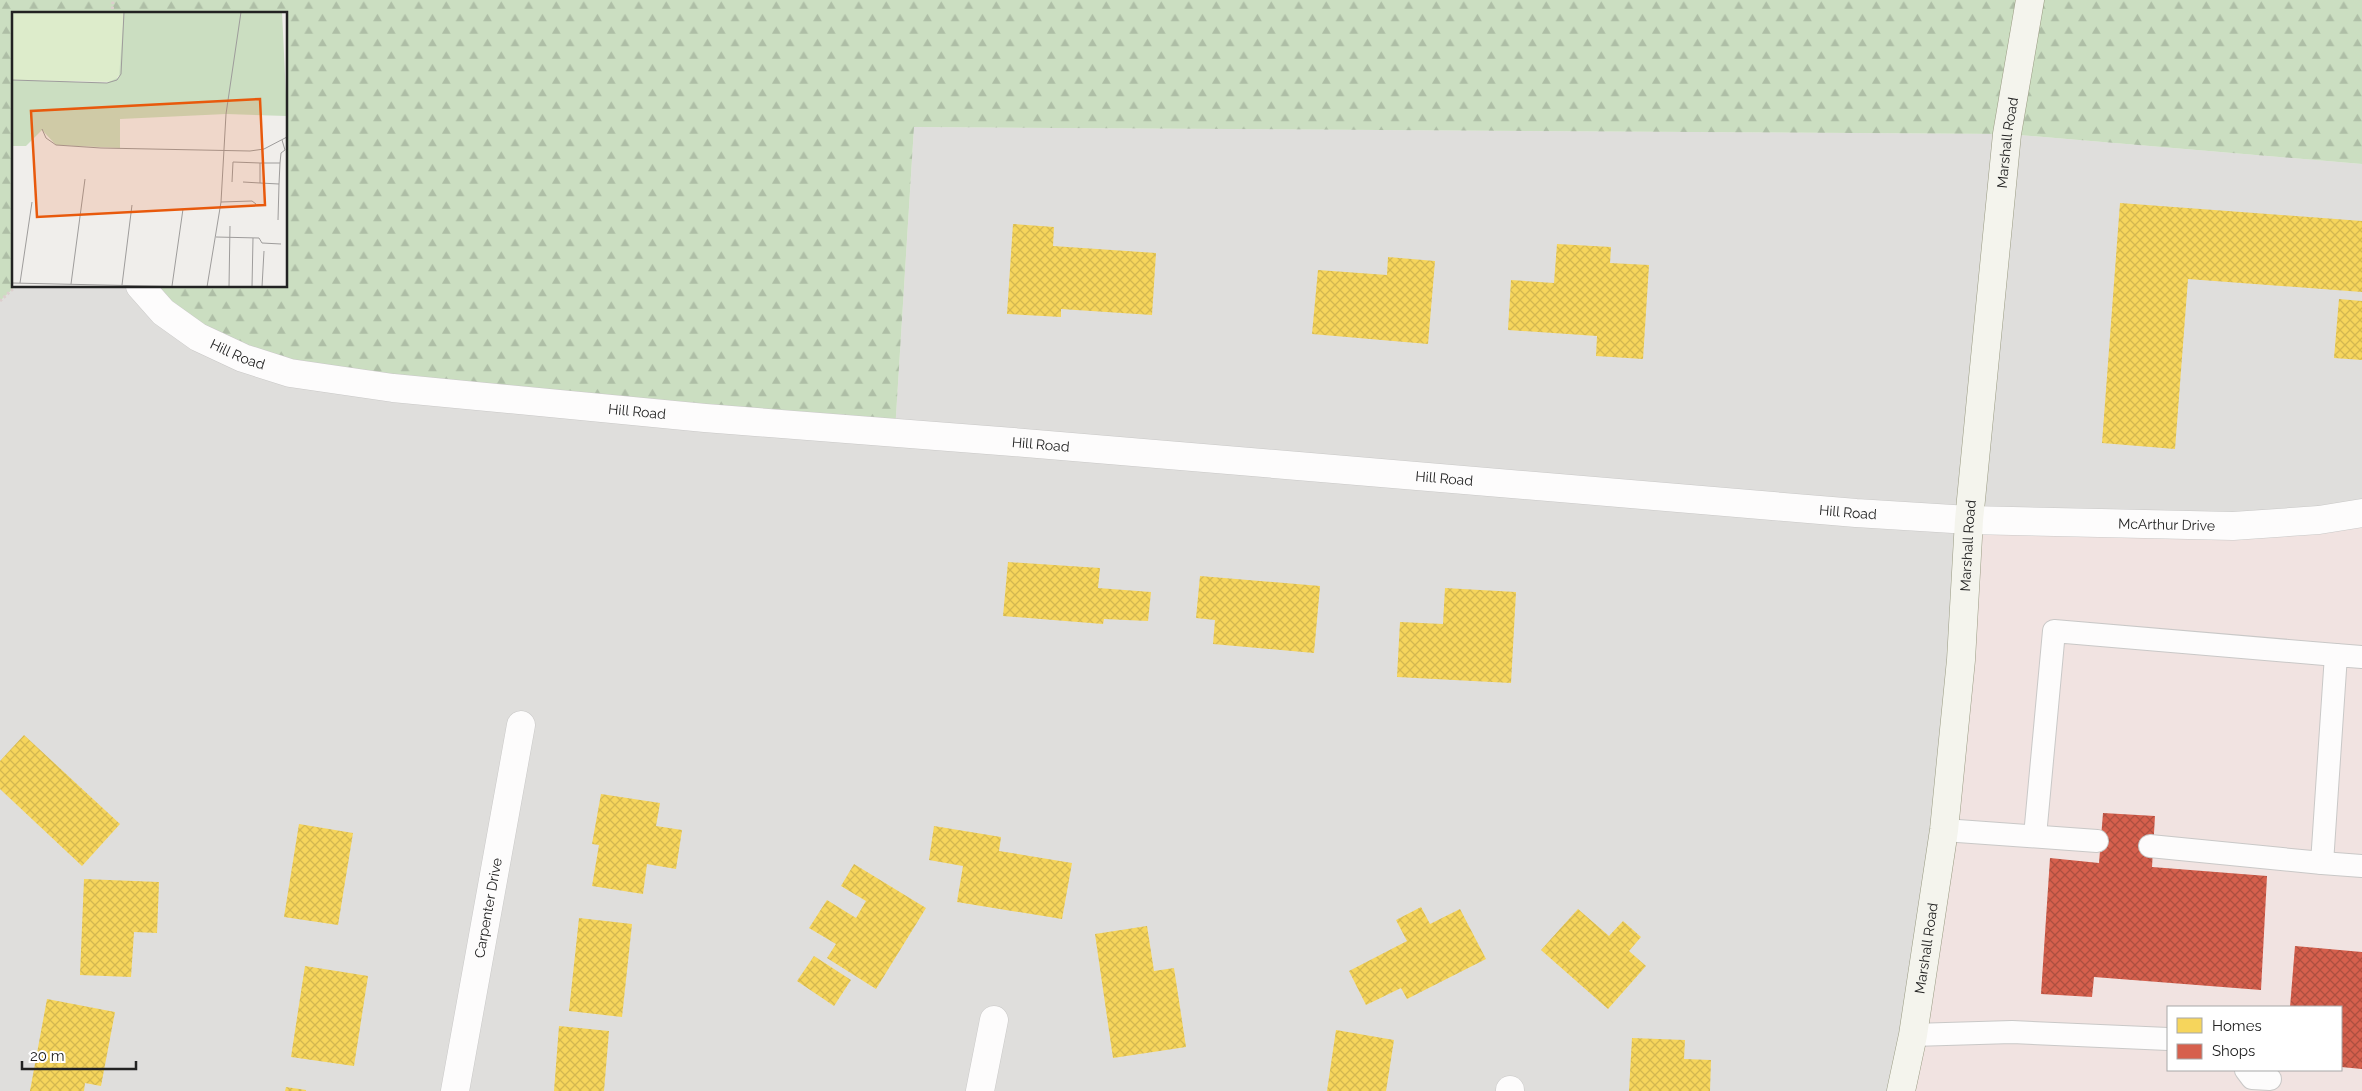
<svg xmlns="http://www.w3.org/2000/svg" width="2362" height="1091" font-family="Raleway,sans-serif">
<defs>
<pattern id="forest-firs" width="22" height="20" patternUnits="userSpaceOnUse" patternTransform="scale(1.25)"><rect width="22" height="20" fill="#cbdec1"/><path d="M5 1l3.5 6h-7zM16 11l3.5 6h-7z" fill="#aebea6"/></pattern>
<pattern id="homes-cross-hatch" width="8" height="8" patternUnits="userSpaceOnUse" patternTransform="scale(1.25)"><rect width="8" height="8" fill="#f6d55c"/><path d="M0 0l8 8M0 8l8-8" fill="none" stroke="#d3b750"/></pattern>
<pattern id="shops-cross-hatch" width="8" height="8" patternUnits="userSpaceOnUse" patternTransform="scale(1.25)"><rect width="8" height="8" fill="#d6604d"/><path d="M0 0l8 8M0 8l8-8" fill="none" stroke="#ad4f40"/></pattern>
</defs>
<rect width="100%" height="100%" fill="#f0eeeb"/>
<polygon fill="#dfdedc" points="914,127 2007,134 2362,164 2362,513 1901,1091 0,1091 0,301 16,286 140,286 895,432"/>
<path fill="#f1e3e1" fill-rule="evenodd" d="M2362,513V1091H1901L1969,520ZM2168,1007H2341V1070H2168Z"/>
<polygon fill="url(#forest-firs)" points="0,0 2362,0 2362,164 2007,134 914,127 895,432 243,358 140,286 286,286 286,14 14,14 14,286 16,286 0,301"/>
<g fill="url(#homes-cross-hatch)">
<polygon points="2120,203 2362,221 2362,292 2188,279 2175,449 2102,443"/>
<polygon points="1013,224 1054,227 1053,246 1156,253 1152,315 1061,309 1061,317 1007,314"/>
<polygon points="1557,244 1611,247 1610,263 1649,265 1643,359 1596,356 1597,336 1508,330 1511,280 1554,283"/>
<polygon points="1388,257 1435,261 1428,344 1312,334 1318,270 1387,275"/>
<polygon points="2339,299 2362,301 2362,360 2334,358"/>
<polygon points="1008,562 1100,568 1098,588 1151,592 1148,621 1104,619 1103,624 1003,616"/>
<polygon points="1200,576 1320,586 1314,653 1213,644 1215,620 1196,618"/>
<polygon points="1445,588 1516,592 1511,683 1397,677 1400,622 1443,624"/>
<polygon points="24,735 120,824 82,866 0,789 0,761"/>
<polygon points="601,794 660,803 656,826 682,830 676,869 647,864 643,894 592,886 599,845 592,844"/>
<polygon points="299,824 353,833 338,925 284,917"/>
<polygon points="934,826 1001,837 999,851 1072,863 1062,919 957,902 963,866 929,860"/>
<polygon points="854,864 926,908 876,989 827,958 836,944 809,928 827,900 856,918 866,901 841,886"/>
<polygon points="84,879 159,882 157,933 134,932 131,977 80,975"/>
<polygon points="1421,907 1430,924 1460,909 1486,959 1407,999 1401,988 1366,1005 1349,971 1407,941 1396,920"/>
<polygon points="1578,909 1609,936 1623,921 1641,937 1629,951 1646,966 1608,1009 1541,950"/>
<polygon points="579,918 632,924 622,1017 569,1011"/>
<polygon points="1147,926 1154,971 1174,968 1186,1047 1113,1058 1095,934"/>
<polygon points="814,956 851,980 834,1006 797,981"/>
<polygon points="305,966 368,976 354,1066 291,1057"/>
<polygon points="47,999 115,1012 101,1086 85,1083 84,1091 30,1091"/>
<polygon points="559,1026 609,1031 604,1091 554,1091"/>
<polygon points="1336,1030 1394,1040 1386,1091 1327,1091"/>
<polygon points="1632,1038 1685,1040 1684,1059 1711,1060 1710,1091 1629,1091"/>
<polygon points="286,1087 306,1090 306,1091 285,1091"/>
</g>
<g fill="url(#shops-cross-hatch)">
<polygon points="2103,813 2155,816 2152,867 2267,876 2261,990 2094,977 2092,997 2041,994 2050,858 2099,863"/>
<polygon points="2295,946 2362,952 2362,1069 2341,1067 2341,1007 2290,1007"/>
</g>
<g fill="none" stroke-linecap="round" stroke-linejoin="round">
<g stroke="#c9c8c7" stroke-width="24">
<g id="service">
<polyline points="1944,830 2097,841"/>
<polyline points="2035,836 2054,631 2336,655"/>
<polyline points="2150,846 2322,863 2336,655 2362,657"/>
<polyline points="2322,863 2362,866"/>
<polyline points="1913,1035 2012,1032 2168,1039"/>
<polyline points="2246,1070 2252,1078 2270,1079"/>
</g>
</g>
<g stroke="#c9c8c7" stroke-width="29">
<g id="minor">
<path id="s1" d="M140,286L163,312L198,337L243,358L290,373L393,388L705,418L1013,442L1856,513L1969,520L2233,526L2319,520L2362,513"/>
<path id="s2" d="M455,1091L521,725"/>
<polyline points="980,1091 994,1020"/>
<polyline points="1510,1091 1510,1090"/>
</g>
</g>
<g stroke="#999a82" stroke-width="29">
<g id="secondary">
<path id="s3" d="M1901,1091L1913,1035L1944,830L1961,660L1969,520L2007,134L2030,0"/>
</g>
</g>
<g stroke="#dccecd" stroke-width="3" stroke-dasharray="2.5 2.5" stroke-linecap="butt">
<polyline points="112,14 113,0"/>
<polyline points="0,301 16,286"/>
</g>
<use href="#service" stroke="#fdfcfc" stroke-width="22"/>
<use href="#minor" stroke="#fdfcfc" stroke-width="28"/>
<use href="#secondary" stroke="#f4f4ed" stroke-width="28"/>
</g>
<g text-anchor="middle" stroke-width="5" stroke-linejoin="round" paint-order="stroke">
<g font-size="14" fill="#222" stroke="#fff">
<text dy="5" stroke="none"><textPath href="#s3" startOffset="955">Marshall Road</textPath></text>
<text dy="5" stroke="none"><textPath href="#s1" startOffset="121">Hill Road</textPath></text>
<text dy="5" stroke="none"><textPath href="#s1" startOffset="526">Hill Road</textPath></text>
<text dy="5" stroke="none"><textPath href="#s1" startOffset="931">Hill Road</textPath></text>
<text dy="5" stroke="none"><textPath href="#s1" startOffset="1336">Hill Road</textPath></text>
<text dy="5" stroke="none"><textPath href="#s1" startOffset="1741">Hill Road</textPath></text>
<text dy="5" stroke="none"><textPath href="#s1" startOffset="2060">McArthur Drive</textPath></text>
<text dy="5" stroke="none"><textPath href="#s3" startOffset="550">Marshall Road</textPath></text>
<text dy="5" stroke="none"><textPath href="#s2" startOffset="186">Carpenter Drive</textPath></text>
<text dy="5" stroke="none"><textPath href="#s3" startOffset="145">Marshall Road</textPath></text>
</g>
</g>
<g transform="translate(12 12)">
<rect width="275" height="275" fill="#f0eeeb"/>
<path d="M0,0H112L109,62L101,70L0,68Z" fill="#ddeccb"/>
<path d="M112,0H270L275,104L214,102L108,107V136L44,133L30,118L14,134H0V68L95,71L107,65Z" fill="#cbdec1"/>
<path fill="none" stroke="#9e9c9b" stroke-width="1" d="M0,68L95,71L105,68L109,62L112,0M30,117L34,126L44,133L89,136L238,139L252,137L275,125M220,170L221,150L248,151M231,170L248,171V151H268L269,141L273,138L270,128M248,171L267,172L268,151M209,190L240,189L244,192M266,208L267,172M204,225L247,226L250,231L269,232M0,271L183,275M8,271L20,190M59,272L73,167M110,273L120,193M160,274L171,197M195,275L209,190L214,102L229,0M217,275L218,214M240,275L241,226M250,275L252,239"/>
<path fill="#e8590c" fill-opacity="0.15" stroke="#e8590c" stroke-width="2.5" d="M248,87L253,193L25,205L19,99Z"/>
<rect width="275" height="275" fill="none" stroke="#222" stroke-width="2.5"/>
</g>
<rect x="2167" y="1006" width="175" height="65" fill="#ffffff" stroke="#a7a7a7"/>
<rect x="2177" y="1018" width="25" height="15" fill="#f6d55c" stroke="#a7a7a7"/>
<text x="2212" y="1031" font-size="15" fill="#222222">Homes</text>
<rect x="2177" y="1044" width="25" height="15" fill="#d6604d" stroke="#a7a7a7"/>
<text x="2212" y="1056" font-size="15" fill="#222222">Shops</text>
<path d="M22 1061v8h114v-8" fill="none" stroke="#222222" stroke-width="2.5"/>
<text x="30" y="1061" font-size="15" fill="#222222" stroke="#ffffff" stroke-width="4" paint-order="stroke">20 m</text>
</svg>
